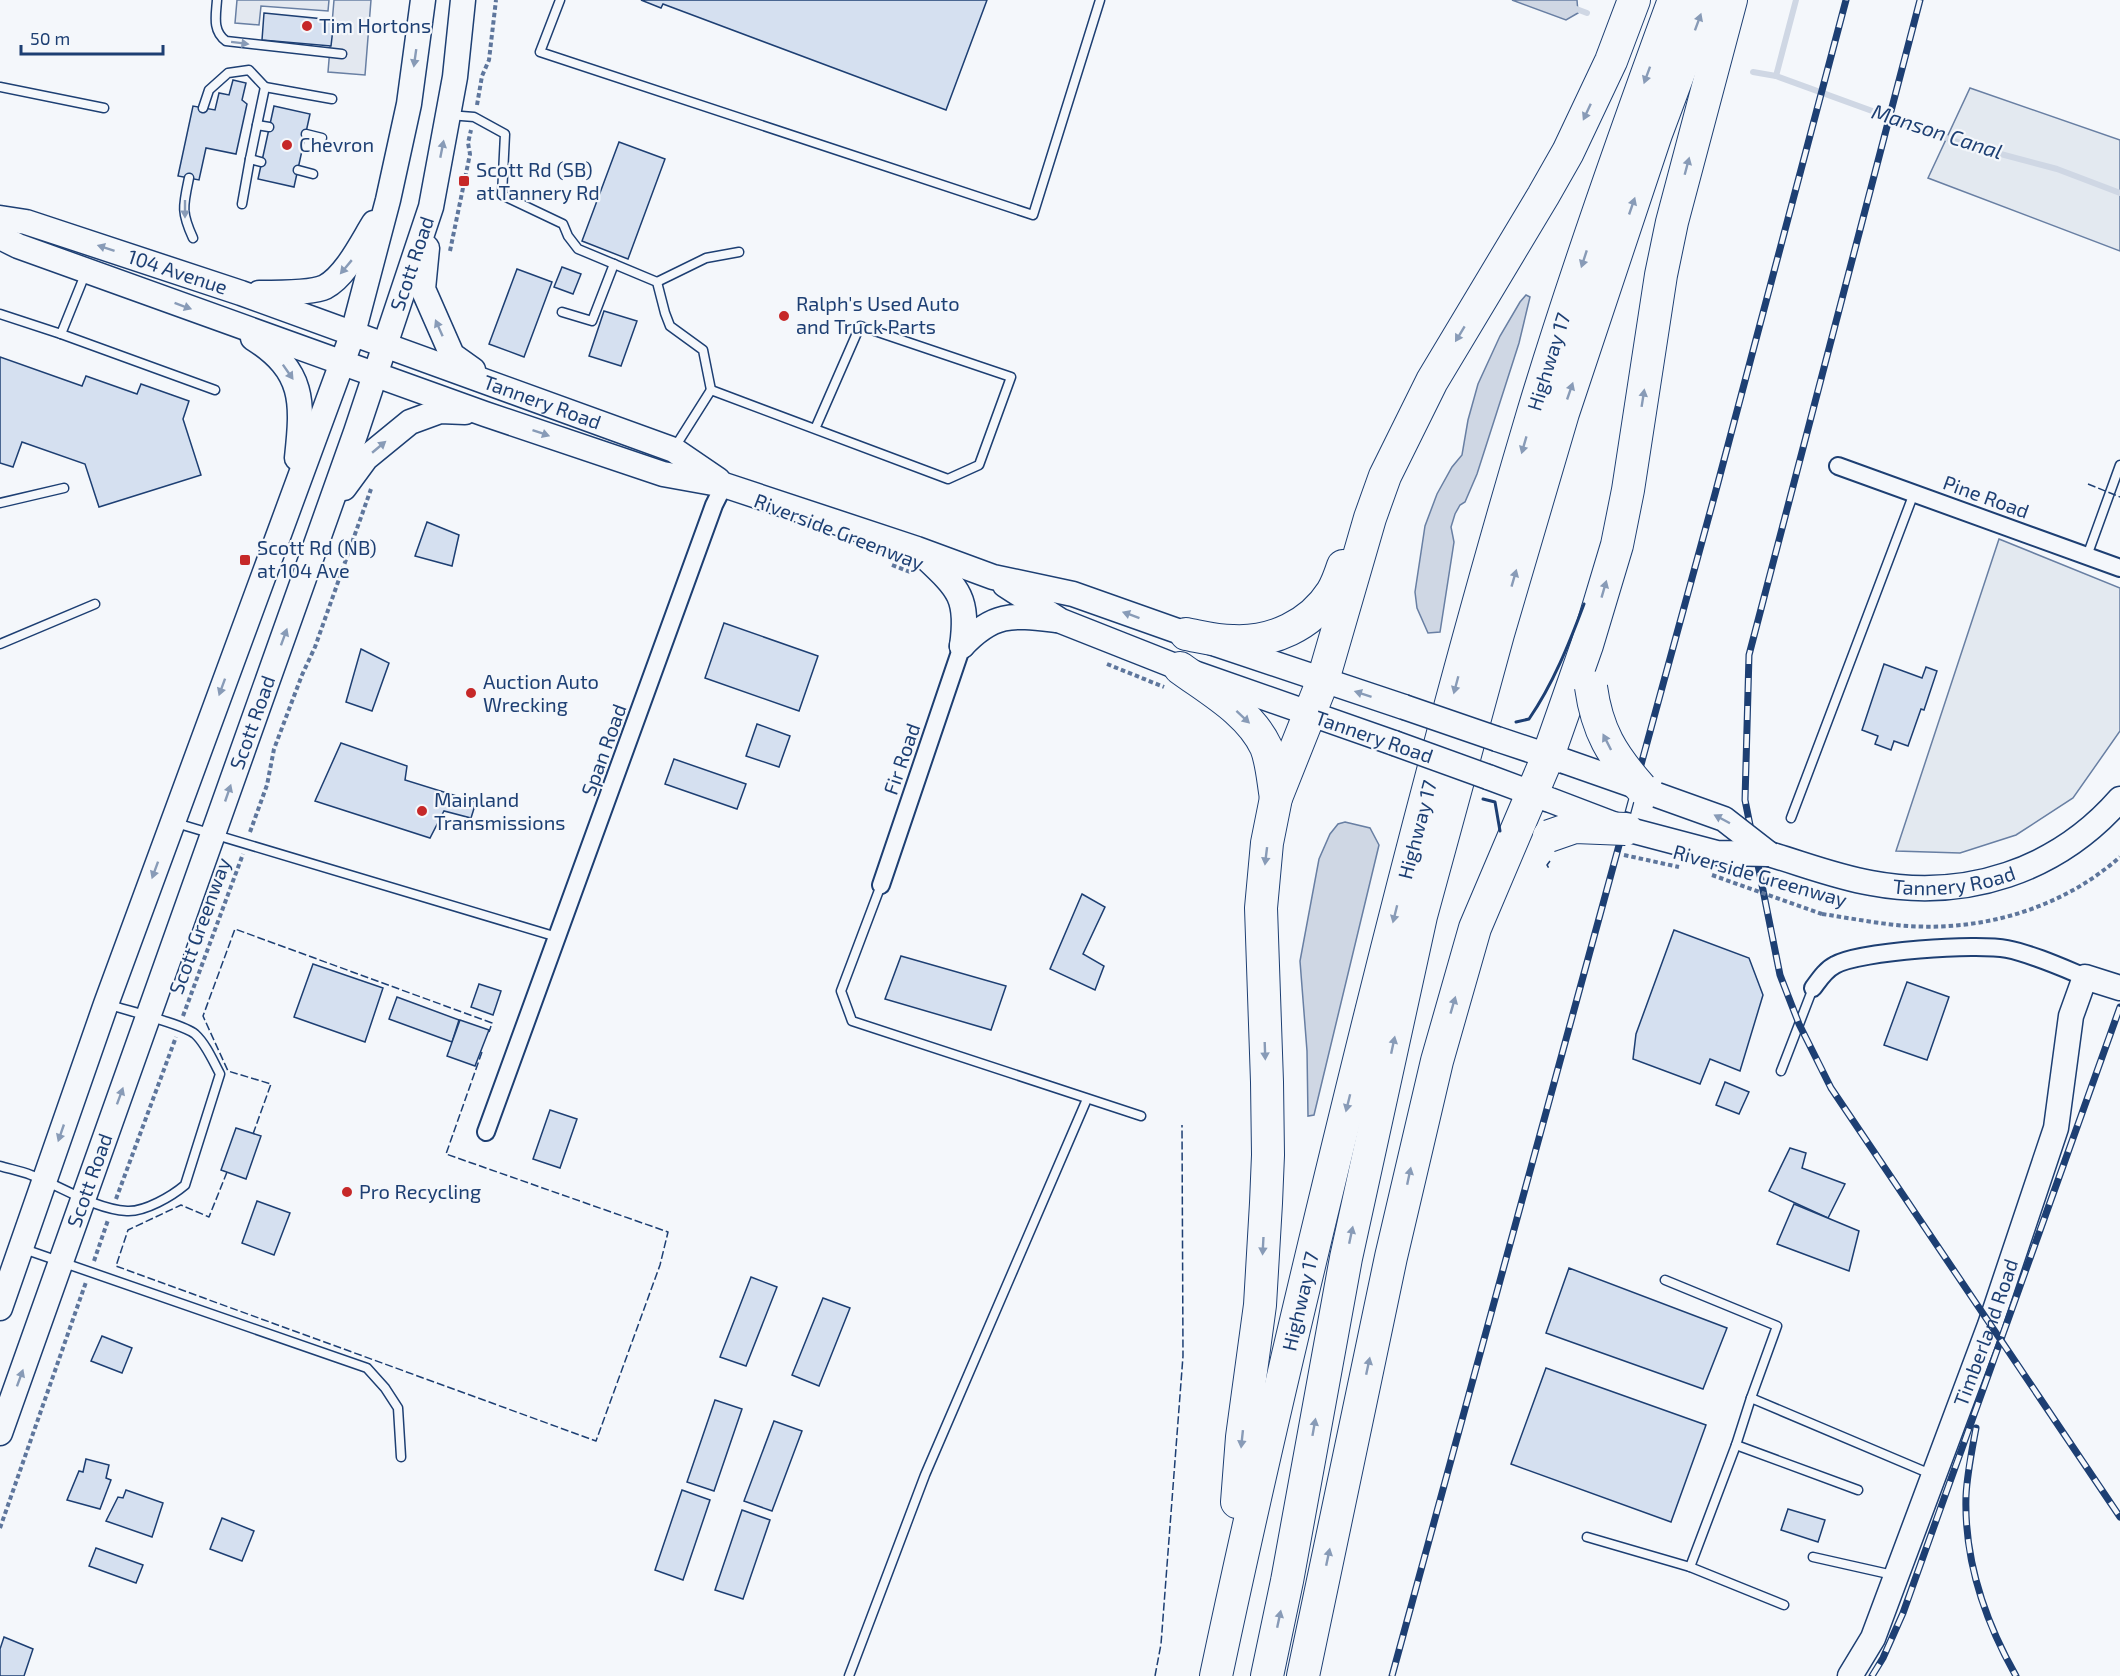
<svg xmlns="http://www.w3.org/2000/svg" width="2120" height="1676" font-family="'Exo 2',sans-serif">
<rect width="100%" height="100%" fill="#f4f7fb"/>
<g fill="#e3e9f0" stroke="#687fa3" stroke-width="1.5">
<polygon points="1970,88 2120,140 2120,251 1928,178"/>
<polygon points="1999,539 2120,588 2120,731 2073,798 2016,835 1960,853 1896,851"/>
</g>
<g fill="#e3e8f0" stroke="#687fa3" stroke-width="1.5">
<polygon points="237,0 329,0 328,11 261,6 259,25 235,23"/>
<polygon points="334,0 371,0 365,75 328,72"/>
</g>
<g fill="#cfd7e4" stroke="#687fa3" stroke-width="1.5">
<polygon points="1512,0 1577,0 1578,13 1566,20"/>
<polygon points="1526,295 1530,297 1519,343 1477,474 1465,502 1460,505 1455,514 1451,527 1454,542 1440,632 1428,633 1417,608 1415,592 1425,526 1437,494 1452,467 1462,455 1468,420 1478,384 1500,336 1520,302"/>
<polygon points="1345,822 1370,828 1379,845 1314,1115 1308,1116 1307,1051 1300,961 1319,859 1330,834 1338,824"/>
</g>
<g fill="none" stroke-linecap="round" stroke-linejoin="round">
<g stroke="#cfd7e4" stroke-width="6">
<polyline points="1571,7 1587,13"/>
<polyline points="1753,72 1776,76 1963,144 2057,169 2120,193"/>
<polyline points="1776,76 1796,0"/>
</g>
</g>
<g fill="#d5e0f0" stroke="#1d3f73" stroke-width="1.5">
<polygon points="641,0 987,0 946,110 663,4 661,8"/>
<polygon points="264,13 334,20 331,46 262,40"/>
<polygon points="233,80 246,83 242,100 247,104 236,154 206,148 199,180 178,176 193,106 215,110 219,93 229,95"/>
<polygon points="274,106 310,114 294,187 258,179"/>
<polygon points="619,142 665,159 628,259 582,241"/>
<polygon points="562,267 581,274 573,294 554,287"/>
<polygon points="517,269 552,282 524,357 489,344"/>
<polygon points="604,311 637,321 621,366 589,356"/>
<polygon points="0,357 82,386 86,376 137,394 141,384 189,401 183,419 201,475 99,507 85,464 22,442 13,467 0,463"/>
<polygon points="427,522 459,535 452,566 415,556"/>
<polygon points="724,623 818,656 799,711 705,678"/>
<polygon points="361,649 389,663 372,711 346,702"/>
<polygon points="1884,664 1922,678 1926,667 1937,671 1924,710 1921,709 1908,746 1894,741 1891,750 1875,744 1878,736 1862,730"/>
<polygon points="757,724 790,736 779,767 746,756"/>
<polygon points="341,743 407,766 405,780 476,802 471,818 444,811 430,838 315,801"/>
<polygon points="674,759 746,784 737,809 665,784"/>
<polygon points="1082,894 1105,907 1083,954 1104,966 1095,990 1050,969"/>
<polygon points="1674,930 1749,958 1763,995 1740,1071 1710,1059 1700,1084 1633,1059 1636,1034"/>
<polygon points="901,956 1006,986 991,1030 885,999"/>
<polygon points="313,964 383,988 365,1042 294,1017"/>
<polygon points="1907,982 1949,997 1927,1060 1884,1045"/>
<polygon points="479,984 501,991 493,1015 471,1007"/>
<polygon points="397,997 459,1020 452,1042 389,1019"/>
<polygon points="460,1020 489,1030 475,1066 447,1056"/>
<polygon points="1725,1082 1749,1092 1739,1114 1716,1105"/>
<polygon points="550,1110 577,1119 560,1168 533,1159"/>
<polygon points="236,1128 261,1136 246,1179 221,1170"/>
<polygon points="1790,1148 1806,1153 1802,1168 1845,1184 1828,1218 1769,1191"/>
<polygon points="257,1201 290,1213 274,1255 242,1243"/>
<polygon points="1794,1204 1859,1231 1849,1271 1777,1244"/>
<polygon points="1569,1268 1727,1328 1703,1389 1546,1333"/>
<polygon points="751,1277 777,1287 746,1366 720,1357"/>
<polygon points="823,1298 850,1308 819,1386 792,1375"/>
<polygon points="102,1336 132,1348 122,1373 91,1361"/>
<polygon points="1546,1368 1706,1425 1671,1522 1511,1464"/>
<polygon points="715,1400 742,1409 714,1491 687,1482"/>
<polygon points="774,1421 802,1431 772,1511 744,1501"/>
<polygon points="86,1459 109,1465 106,1478 111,1480 100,1509 67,1500 79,1471 83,1472"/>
<polygon points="126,1490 163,1503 152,1537 106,1521 118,1497 123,1498"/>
<polygon points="682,1490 710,1500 683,1580 655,1570"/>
<polygon points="1788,1509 1825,1520 1818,1542 1781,1530"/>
<polygon points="742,1510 770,1520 743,1599 715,1590"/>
<polygon points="222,1518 254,1531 242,1561 210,1549"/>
<polygon points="96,1548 143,1565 136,1583 89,1566"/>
<polygon points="4,1637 33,1649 24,1676 0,1676 0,1649"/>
</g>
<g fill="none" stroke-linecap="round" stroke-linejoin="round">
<g stroke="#1d3f73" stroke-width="11">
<g id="lane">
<path d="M217,0C216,15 212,31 226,41L342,54"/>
<polyline points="560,0 540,52 1033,215 1100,0"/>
<polyline points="0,87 104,108"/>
<polyline points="203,108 209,90 228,73 249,70 265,87"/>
<polyline points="449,115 474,117 505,134 502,195 563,224 568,236 578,249 657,282 665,313 670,326 703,350 711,390"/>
<polyline points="257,125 265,87 332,99"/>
<polyline points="306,134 322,138"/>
<polyline points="250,159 257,125 269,127"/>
<polyline points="298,170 313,174"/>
<path d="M189,178C183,206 181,212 193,238"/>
<polyline points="242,204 250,159 261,162"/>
<polyline points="657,282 706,258 739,252"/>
<polyline points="562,312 592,321 614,264"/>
<polyline points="0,314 61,334 86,272"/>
<polyline points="61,334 215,390"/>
<polyline points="675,447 711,390 948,479 979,465 1011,377 860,326 815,429"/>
<polyline points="0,503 64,488"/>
<polyline points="2087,556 2120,465"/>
<polyline points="0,644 95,604"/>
<polyline points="1791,818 1914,493"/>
<polyline points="176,823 557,937"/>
<polyline points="881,885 841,991 852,1021 1141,1116"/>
<polyline points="1781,1071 1813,988"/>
<path d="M0,1166C10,1169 21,1171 31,1175C61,1186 94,1209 127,1211C145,1212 172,1196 185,1185L220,1074C213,1061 206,1044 195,1034C183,1024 125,1010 107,1004"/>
<polyline points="21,1248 367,1368 385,1388 398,1408 401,1457"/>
<polyline points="1665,1280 1777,1326 1751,1398"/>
<polyline points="1736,1445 1858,1490"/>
<polyline points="1587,1537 1690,1567"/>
<polyline points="1813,1557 1893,1575"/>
<polyline points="1784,1605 1690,1567 1736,1445 1751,1398 1933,1475"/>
<polyline points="849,1676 925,1475 1087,1099"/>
</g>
</g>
<g stroke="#1d3f73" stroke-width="20">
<g id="street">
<polyline points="1838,466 2120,568"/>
<polyline points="881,885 962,646"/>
<path d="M1813,988C1819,980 1825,970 1835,965C1860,951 1978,943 2007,949C2032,954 2061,967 2085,977"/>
<polyline points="486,1132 714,505 724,485"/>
</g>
</g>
<g stroke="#1d3f73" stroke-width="27">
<g id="secondary">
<path id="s1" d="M0,218L26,222L241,293L674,450L718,480"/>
<polyline points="0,237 18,246 485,414 663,474 724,485 917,549 993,577 1073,594 1186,634 1404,707"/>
<polyline points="427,248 423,289 452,355 473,370"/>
<path d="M259,293C273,293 313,293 325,287C346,276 362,242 374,223"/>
<path d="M253,338C305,371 303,402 297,458"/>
<polyline points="344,488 366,458 410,422 440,411 465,412"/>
<path d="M925,557C959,589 969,598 962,646"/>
<polyline points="1005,585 1061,621 1180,668 1394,743"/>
<path d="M962,646C994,612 1012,615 1056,620"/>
<polyline points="1497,739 1563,761"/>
<polyline points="1488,777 1547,799"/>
<path id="s2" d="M1769,854C1803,864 1836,877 1871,883C1966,901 2057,871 2120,799"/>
<polyline points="0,1308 106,1004 353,333 388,200 409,104 423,0"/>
<path id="s3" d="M0,1433L356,432L431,207L455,77L463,0"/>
<path id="s4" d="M1850,1676L1873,1638L1990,1325L2056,1128L2071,1016L2085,977L2120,988"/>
</g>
</g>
<g stroke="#1d3f73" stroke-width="34">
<g id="highway">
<path d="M1186,634C1202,637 1217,641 1233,641C1272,643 1311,625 1332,592C1337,584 1340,575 1343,566"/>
<path d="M1180,668C1210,690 1250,712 1266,747C1272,762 1273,781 1276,798"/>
<polyline points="1237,1502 1242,1437 1260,1305 1266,1203 1268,1155 1267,1082 1261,908 1267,843 1276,798 1323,680 1370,518 1385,476 1432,381 1543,196 1568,152 1611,61 1634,0"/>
<path id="s5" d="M1216,1676C1263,1454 1316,1233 1371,1012C1421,812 1474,611 1533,413C1575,274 1624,136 1674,0"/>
<polyline points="1267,1676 1287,1581 1346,1258 1421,916 1498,634 1563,413 1656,134 1706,0"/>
<polyline points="1303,1676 1391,1257 1437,1061 1475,928 1548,756 1587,645 1617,545 1628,490 1661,275 1672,222 1731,0"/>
</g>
</g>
<g stroke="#5e769c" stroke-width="4" stroke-dasharray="4.5 3" stroke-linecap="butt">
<polyline points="477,105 482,76 489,60 496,0"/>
<polyline points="450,251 470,154 468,143 471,130"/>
<polyline points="892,565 910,572"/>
<polyline points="1107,664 1164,687"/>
<polyline points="250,832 267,785 274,749 302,675 315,647 371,489"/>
<path d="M1822,914C1850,918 1879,924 1908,926C1985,931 2062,908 2120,857"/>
<polyline points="183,1016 243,854"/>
<polyline points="116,1199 176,1037"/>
<polyline points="94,1261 108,1220"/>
<polyline points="0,1528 86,1282"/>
</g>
<use href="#lane" stroke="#f4f7fb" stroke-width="8"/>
<use href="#street" stroke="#f4f7fb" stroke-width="16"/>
<use href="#secondary" stroke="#f4f7fb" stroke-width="24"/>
<use href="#highway" stroke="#f4f7fb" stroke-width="32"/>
<g stroke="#1d3f73" stroke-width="7">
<g id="rail">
<polyline points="1920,0 1749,655 1745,800 1780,975 1799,1024 1831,1088 2120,1517"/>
<path d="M1976,1428C1972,1450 1967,1474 1966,1496C1964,1560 1985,1621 2016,1676"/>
<polyline points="1392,1676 1715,494 1846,0"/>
<polyline points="1872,1676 1883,1658 1903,1613 2120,1007"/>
</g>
</g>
<use href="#rail" stroke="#f4f7fb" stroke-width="4.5" stroke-dasharray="14" stroke-linecap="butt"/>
<g stroke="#1d3f73" stroke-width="27" stroke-linecap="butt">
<g id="secondary-bridge">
<polyline points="1404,707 1497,739"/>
<polyline points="1394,743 1488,777"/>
<polyline points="1564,761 1641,788"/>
<polyline points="1657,795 1724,819 1769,854"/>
<polyline points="1550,800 1626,829 1717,853 1769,854"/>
</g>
</g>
<g stroke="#1d3f73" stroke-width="34" stroke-linecap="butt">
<g id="highway-bridge">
<path d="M1591,687C1597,731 1612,755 1641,788"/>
<polyline points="1549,836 1575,827 1626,829"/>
</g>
</g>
<g stroke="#5e769c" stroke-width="4" stroke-dasharray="4.5 3" stroke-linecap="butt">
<polyline points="1624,855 1679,867"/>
<polyline points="1712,875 1822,914"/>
</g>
<use href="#secondary-bridge" stroke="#f4f7fb" stroke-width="24"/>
<use href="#highway-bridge" stroke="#f4f7fb" stroke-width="32"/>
<g stroke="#1d3f73" stroke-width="1.5" stroke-dasharray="8 3" stroke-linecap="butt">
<polyline points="2088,484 2120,497"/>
<polyline points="1550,861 1547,865 1550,870"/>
<polyline points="253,1134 271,1084 228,1071 203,1016 235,929 492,1023 489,1032"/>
<polyline points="227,1172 209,1217 181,1205 128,1230 116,1266 596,1441 660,1265 668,1232 446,1154 482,1052"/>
<polyline points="1155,1676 1161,1644 1183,1356 1182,1125"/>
</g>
<g stroke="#1d3f73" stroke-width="3">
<path d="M1516,722L1529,719C1553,684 1569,644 1584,604"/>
<polyline points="1483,799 1495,802 1500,831"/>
</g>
</g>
<defs><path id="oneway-solid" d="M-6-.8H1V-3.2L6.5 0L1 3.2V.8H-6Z" transform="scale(1.5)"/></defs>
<g fill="#889bb7">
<use href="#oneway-solid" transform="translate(1698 22) rotate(-70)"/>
<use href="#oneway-solid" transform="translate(240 43) rotate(7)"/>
<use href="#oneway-solid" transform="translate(415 58) rotate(98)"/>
<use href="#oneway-solid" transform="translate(1647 75) rotate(110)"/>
<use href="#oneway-solid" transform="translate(1587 112) rotate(115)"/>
<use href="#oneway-solid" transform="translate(442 149) rotate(-79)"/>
<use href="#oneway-solid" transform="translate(1687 166) rotate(-75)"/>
<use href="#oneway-solid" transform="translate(1632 206) rotate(-71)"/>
<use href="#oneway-solid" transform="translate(185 209) rotate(90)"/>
<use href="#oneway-solid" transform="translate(106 248) rotate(-162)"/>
<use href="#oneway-solid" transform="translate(1584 259) rotate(108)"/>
<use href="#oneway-solid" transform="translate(346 267) rotate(130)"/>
<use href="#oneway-solid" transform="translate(183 306) rotate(20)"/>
<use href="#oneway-solid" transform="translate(439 328) rotate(-114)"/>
<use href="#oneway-solid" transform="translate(1460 334) rotate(121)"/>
<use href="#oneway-solid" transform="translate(288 372) rotate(55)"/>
<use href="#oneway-solid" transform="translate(1570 391) rotate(-71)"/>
<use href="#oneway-solid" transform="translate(1643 398) rotate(-81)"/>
<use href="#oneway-solid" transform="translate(541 433) rotate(19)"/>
<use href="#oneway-solid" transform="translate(1524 445) rotate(106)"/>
<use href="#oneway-solid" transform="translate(379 447) rotate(-40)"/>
<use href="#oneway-solid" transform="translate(1514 578) rotate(-74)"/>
<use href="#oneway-solid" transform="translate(1604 589) rotate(-74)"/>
<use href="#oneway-solid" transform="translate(1131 615) rotate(-160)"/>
<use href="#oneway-solid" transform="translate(284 637) rotate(-70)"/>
<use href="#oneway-solid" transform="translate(1456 685) rotate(105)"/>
<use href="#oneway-solid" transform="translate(222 687) rotate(110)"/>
<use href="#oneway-solid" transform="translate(1363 694) rotate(-162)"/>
<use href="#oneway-solid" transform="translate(1243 717) rotate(43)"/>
<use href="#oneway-solid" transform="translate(1607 742) rotate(-117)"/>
<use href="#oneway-solid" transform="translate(228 793) rotate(-71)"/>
<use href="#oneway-solid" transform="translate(1722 819) rotate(-152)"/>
<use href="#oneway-solid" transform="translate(1266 856) rotate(97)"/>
<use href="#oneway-solid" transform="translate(155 870) rotate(110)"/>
<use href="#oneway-solid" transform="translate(1395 914) rotate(104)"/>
<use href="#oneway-solid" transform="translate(1453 1005) rotate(-74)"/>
<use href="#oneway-solid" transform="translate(1393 1045) rotate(-78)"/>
<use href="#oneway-solid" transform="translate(1265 1051) rotate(88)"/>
<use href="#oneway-solid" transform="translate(120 1096) rotate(-70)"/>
<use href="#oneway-solid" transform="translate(1348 1103) rotate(104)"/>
<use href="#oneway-solid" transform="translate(61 1133) rotate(109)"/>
<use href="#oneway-solid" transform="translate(1409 1176) rotate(-78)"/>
<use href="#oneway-solid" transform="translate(1351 1235) rotate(-78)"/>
<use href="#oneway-solid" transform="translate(1263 1246) rotate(93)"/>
<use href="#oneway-solid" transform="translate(1368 1366) rotate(-78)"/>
<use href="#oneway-solid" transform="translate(20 1378) rotate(-70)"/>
<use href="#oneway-solid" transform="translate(1314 1427) rotate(-80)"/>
<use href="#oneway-solid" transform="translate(1242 1439) rotate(96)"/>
<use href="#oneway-solid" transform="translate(1328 1557) rotate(-78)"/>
<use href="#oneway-solid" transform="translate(1279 1619) rotate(-78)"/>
</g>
<g fill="#c62828" stroke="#f4f7fb" stroke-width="2">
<circle cx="307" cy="26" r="6"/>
<circle cx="287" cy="145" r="6"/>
<rect x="458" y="175" width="12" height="12" rx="3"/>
<circle cx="784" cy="316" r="6"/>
<rect x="239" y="554" width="12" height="12" rx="3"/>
<circle cx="471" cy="693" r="6"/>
<circle cx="422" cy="811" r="6"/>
<circle cx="347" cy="1192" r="6"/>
</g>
<g text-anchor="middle" stroke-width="4.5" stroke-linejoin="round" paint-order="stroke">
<g font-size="20" fill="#1d3f73" stroke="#f4f7fb" text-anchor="start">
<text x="319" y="33">Tim Hortons</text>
<text x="299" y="152">Chevron</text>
<text x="476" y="177">Scott Rd (SB)<tspan x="476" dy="23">at Tannery Rd</tspan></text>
<text x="796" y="311">Ralph's Used Auto<tspan x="796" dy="23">and Truck Parts</tspan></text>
<text x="257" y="555">Scott Rd (NB)<tspan x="257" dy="23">at 104 Ave</tspan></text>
<text x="483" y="689">Auction Auto<tspan x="483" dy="23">Wrecking</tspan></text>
<text x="434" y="807">Mainland<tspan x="434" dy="23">Transmissions</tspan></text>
<text x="359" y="1199">Pro Recycling</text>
</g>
<g font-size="20" fill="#1d3f73" stroke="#f4f7fb">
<text dy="7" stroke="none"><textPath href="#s3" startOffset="1240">Scott Road</textPath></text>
<text dy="7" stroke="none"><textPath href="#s1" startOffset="186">104 Avenue</textPath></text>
<text dy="7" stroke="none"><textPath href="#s5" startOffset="1356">Highway 17</textPath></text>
<text dy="7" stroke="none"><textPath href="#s1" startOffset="573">Tannery Road</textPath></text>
<text transform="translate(1986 497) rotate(20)" y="7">Pine Road</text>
<text transform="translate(839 532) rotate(21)" y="7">Riverside Greenway</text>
<text dy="7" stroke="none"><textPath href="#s3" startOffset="754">Scott Road</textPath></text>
<text transform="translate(1374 737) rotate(19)" y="7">Tannery Road</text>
<text transform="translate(604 750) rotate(-70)" y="7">Span Road</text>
<text transform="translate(902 759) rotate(-71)" y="7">Fir Road</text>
<text dy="7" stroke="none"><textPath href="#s5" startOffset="870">Highway 17</textPath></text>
<text transform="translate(1760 876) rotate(16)" y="7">Riverside Greenway</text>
<text dy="7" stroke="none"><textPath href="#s2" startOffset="190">Tannery Road</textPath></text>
<text transform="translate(200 926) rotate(-70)" y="7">Scott Greenway</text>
<text dy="7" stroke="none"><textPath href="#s3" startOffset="268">Scott Road</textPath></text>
<text dy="7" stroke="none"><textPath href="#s5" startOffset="384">Highway 17</textPath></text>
<text dy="7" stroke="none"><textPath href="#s4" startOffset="370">Timberland Road</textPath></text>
</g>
<g font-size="21" font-style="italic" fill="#1d3f73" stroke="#f4f7fb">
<text transform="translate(1937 132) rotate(18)" y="7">Manson Canal</text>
</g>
</g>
<path d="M21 45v9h142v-9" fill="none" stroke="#1d3f73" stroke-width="3"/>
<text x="30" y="45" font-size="18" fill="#1d3f73" stroke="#f4f7fb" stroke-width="4.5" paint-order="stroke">50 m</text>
</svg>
